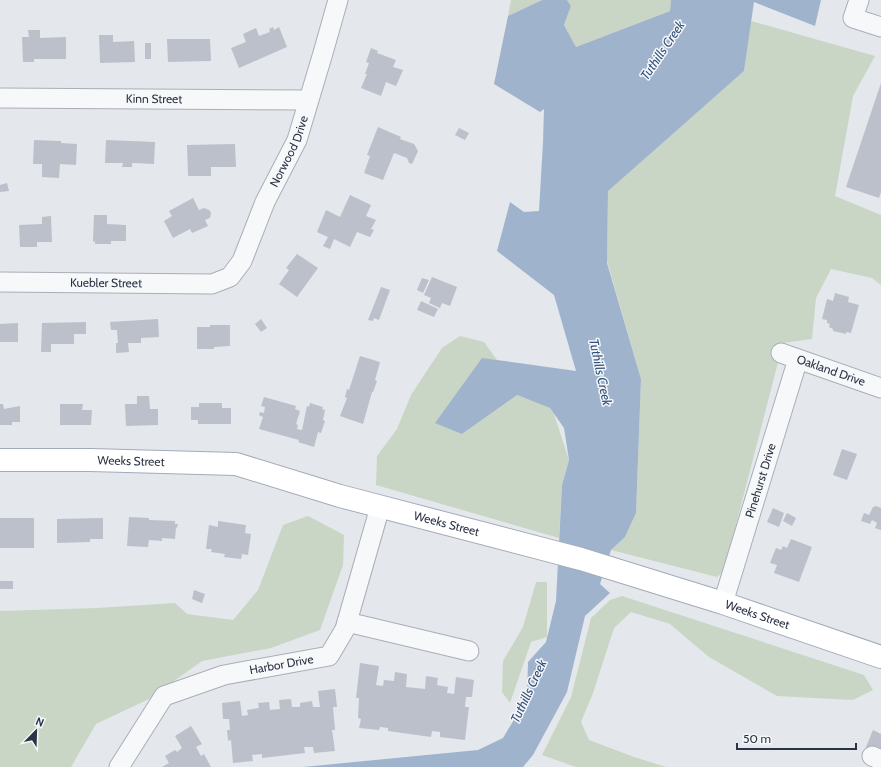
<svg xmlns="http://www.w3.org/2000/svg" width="881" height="767" font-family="Cabin,sans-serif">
<rect width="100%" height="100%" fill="#e4e7ec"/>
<g fill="#c9d6c5">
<polygon points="511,0 542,0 508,16"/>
<polygon points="567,0 671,0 670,11 576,47 564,25 571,6"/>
<polygon points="751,21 875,56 853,96 835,196 881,215 881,285 872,278 831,269 816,298 812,339 783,343 724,571 717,577 611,550 625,537 636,513 641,379 607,261 608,190 744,71"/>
<polygon points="460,336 484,342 497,360 482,359 462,434 517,395 550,408 554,414 569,460 562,485 559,538 376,485 377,456 397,429 411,395 442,348"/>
<polygon points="308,516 344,535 343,565 320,630 271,648 202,661 149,699 96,724 71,767 0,767 0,611 97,608 175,603 187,614 233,620 258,590 283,525"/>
<polygon points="536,582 547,582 547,637 531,642 510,703 502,692 503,661 523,627"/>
<polygon points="622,596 864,675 873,690 853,700 777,696 709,657 670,624 631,612 614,628 593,693 581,722 589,740 634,757 666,767 576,767 542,755 571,697 591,618 610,600"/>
</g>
<polygon fill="#9fb4cc" points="542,0 567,0 571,6 564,25 576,47 670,11 671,0 821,0 815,26 754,2 744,71 608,191 607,263 641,379 636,513 625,537 611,550 600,584 610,593 585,616 567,692 533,755 523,767 303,767 478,750 503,738 527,698 528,662 546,642 556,601 562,485 569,460 564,428 550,408 517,395 462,434 435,423 482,358 576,371 554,295 497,251 510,202 524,212 539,211 543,142 544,109 540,112 494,84 508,16"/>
<g fill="#bbc0ca">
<polygon points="273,27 274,30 279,27 287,47 239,68 231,48 246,42 243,34 256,28 259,36 270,32 269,29"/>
<polygon points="28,30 40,30 40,38 66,37 66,59 34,59 34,62 23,62 22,37 29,37"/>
<polygon points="99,35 113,35 113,42 134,41 135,62 100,63"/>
<polygon points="167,39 210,39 211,61 168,62"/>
<rect x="145" y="43" width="6" height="16"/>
<polygon points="371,48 378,51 377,53 396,60 393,67 403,70 396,86 386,82 381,96 361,88 367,74 365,74 369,63 366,62"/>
<polygon points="881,83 881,192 879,198 846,187"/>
<polygon points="378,127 401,137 400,139 414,144 418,151 412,164 409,163 407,158 394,153 383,180 364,173 370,156 367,155"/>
<polygon points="459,128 469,133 465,140 455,135"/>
<polygon points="34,140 61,141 61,143 77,144 76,165 60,164 59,178 42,177 42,164 33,164"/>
<polygon points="106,140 155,142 154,164 132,163 132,167 122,167 123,163 105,163"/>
<polygon points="235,144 236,167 211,167 211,176 188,176 187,145"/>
<polygon points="7,183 9,191 0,192 0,185"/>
<polygon points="350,195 371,205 366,216 376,220 371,229 374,230 370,237 357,232 350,247 334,239 330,249 323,246 328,237 317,232 326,210 340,217"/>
<polygon points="193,198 199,210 204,208 209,210 211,213 210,218 205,220 208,226 192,233 190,229 173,238 164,221 172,216 169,211"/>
<polygon points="94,215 107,215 107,224 126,225 126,241 111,241 111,244 95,244 95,241 93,242"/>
<polygon points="51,216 52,242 37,242 37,247 20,247 19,225 42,224 42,217"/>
<polygon points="297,254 318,268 297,297 279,284 289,270 286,268"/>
<polygon points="432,277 457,287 450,306 442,303 440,308 429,303 431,298 424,295"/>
<polygon points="422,278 429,280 423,293 417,290"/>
<polygon points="381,287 390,290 379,320 374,318 373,321 368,320"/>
<polygon points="835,293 849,297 848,302 859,305 851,333 846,332 846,334 833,331 833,329 829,327 830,324 827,323 827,320 822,319 827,299 833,301"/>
<polygon points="421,301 438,309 434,317 417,310"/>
<polygon points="158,319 159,337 141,338 141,343 128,343 129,352 116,353 116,343 118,343 117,330 111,330 110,322"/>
<polygon points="261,319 267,328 261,332 255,324"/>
<polygon points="86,322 86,334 74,334 74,344 51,344 51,352 41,352 42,323"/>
<polygon points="18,323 18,342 0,342 0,324"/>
<polygon points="210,325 230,325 230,346 214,347 214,349 197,349 197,327 210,327"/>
<polygon points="360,356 380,362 375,380 377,381 373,392 372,392 363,424 340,416 347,398 345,397 347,389 349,390"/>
<polygon points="137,396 149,396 150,409 158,409 158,425 126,426 125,404 137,404"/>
<polygon points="264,397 296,406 295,409 300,411 296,424 298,425 297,429 302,430 307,406 309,407 310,403 323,407 322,409 325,410 323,420 325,421 321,433 318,432 314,447 298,442 299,440 259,429 263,417 259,415 260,412 264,413 265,407 261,406"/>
<polygon points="199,403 222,403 222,408 231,408 231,424 198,424 198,420 191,420 191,407 199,407"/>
<polygon points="0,404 3,404 4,409 20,406 20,422 12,422 12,425 0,425"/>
<polygon points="60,404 83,404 82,410 92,410 91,425 60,425"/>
<polygon points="842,449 857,454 847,480 833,475"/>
<polygon points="876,506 881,508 881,530 875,528 877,523 872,520 870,524 861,521 864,513 869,515 873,507"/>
<polygon points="773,508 784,513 779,527 767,522"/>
<polygon points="787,513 796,518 792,526 783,521"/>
<polygon points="129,517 149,518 149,520 175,521 175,524 178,524 177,528 176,527 175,539 162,538 162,541 149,540 148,547 127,546"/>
<rect x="0" y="518" width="34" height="30"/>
<polygon points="103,518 103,539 90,539 90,542 57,543 57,519"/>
<polygon points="218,521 246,525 245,533 251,534 248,555 242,554 241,559 224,557 225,554 211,552 212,549 206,549 209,525 218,527"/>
<polygon points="791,539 812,547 799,582 774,573 777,565 770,563 776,548 781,550 783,546 787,548"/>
<rect x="0" y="581" width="13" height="8"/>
<polygon points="194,590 205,594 202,603 192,599"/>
<polygon points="360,663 379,666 376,685 383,686 384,680 394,681 395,672 407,674 406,687 425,689 426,676 438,678 437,685 448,687 447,693 454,694 456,677 474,680 472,697 466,697 465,707 469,707 465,740 440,737 440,732 432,731 431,737 388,731 388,728 380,727 379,730 359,728 361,719 358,718 359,698 356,698"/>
<polygon points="335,689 337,707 333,707 335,730 332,730 335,751 314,753 313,747 304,747 305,753 262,758 262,754 252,755 253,761 233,763 231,740 228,741 227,730 230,730 229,719 223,719 222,703 240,701 242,716 248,715 247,710 259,708 258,703 269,702 270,710 280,709 279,700 291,699 292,707 300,707 300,703 312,701 313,707 320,707 318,691"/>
<polygon points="191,726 202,744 196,747 201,756 204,754 211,767 162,767 169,763 165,756 175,750 177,752 182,748 175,736"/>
<polygon points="873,730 881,734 881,753 866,747"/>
</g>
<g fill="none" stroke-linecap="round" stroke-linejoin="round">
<g stroke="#a9aeb7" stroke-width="21">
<g id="minor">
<polyline points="859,0 853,18 881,27"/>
<path id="s1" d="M0,98L308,100"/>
<path id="s2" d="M0,282L212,284L230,277L242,261L265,202L297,140L323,53L338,0"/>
<path id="s3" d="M781,353L881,388"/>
<path id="s4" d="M723,603L798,359"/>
<polyline points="347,622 469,651"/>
<polyline points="872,756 881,760"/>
<path id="s5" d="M119,767L164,696L224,675L329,656L345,629L380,507"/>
</g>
</g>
<g stroke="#a3abb8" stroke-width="24">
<g id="major">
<path id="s6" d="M0,460H90L236,464L340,496L581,559L723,603L881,657"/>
</g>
</g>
<use href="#minor" stroke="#f7f8fa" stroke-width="19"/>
<use href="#major" stroke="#fff" stroke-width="22"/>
</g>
<g text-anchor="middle" stroke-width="3" stroke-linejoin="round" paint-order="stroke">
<g font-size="12" fill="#2b3445" stroke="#f4f6f9">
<text dy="4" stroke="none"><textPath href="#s1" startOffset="154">Kinn Street</textPath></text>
<text dy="4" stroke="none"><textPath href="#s2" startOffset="371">Norwood Drive</textPath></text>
<text dy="4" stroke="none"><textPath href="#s2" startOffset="106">Kuebler Street</textPath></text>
<text dy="4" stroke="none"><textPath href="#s3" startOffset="53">Oakland Drive</textPath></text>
<text dy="4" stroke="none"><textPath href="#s6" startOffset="131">Weeks Street</textPath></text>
<text dy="4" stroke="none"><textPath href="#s4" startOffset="128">Pinehurst Drive</textPath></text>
<text dy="4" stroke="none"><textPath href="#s6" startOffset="455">Weeks Street</textPath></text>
<text dy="4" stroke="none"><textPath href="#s6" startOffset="779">Weeks Street</textPath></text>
<text dy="4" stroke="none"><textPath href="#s5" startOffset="206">Harbor Drive</textPath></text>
</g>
<g font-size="13" font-style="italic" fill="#34527a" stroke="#f4f6f9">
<text transform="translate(662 50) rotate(-56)" y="5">Tuthills Creek</text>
<text transform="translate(601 372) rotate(78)" y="5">Tuthills Creek</text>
<text transform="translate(528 691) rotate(-65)" y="5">Tuthills Creek</text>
</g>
</g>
<g transform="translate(36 731) rotate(23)" stroke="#f4f6f9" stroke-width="3" paint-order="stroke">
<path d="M0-3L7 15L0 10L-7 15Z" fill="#2b3445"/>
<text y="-6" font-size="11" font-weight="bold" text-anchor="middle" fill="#2b3445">N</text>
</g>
<path d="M737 743v6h119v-6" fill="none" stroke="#2b3445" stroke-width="2"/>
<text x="743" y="743" font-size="12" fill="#2b3445" stroke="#f4f6f9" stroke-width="3" paint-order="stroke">50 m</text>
</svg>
